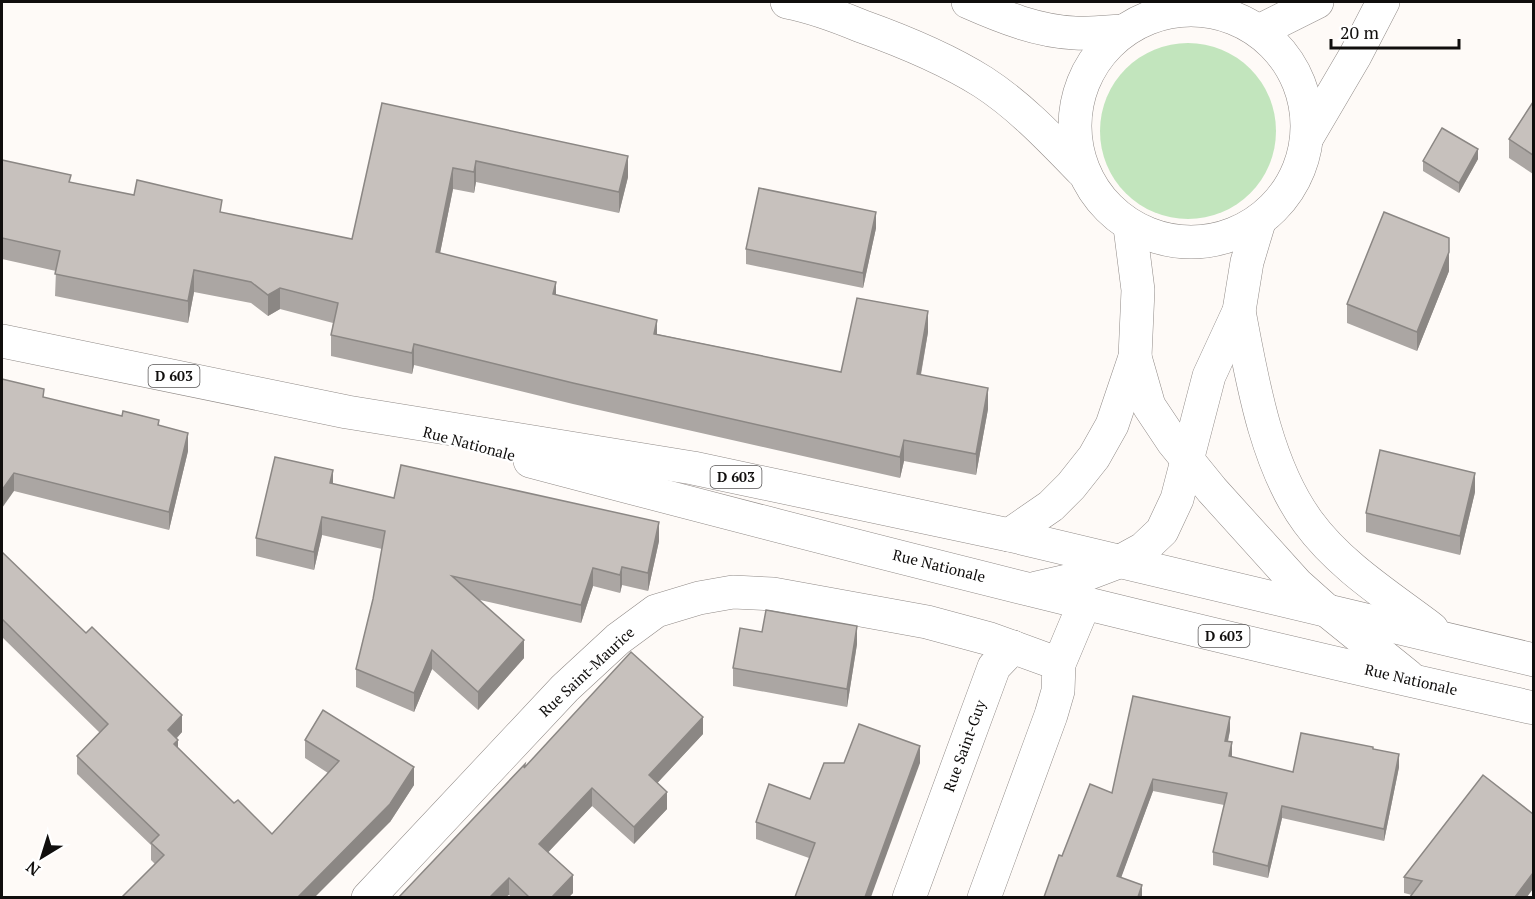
<svg xmlns="http://www.w3.org/2000/svg" width="1535" height="899" font-family="'PT Serif',serif">
<rect width="100%" height="100%" fill="#fefaf7"/>
<circle fill="#c2e5bd" cx="1188" cy="131" r="88"/>
<g fill="none" stroke-linecap="round" stroke-linejoin="round">
<g stroke="#908a87" stroke-width="34">
<g id="minor">
<polyline points="1259,31 1317,2"/>
<polyline points="1308,136 1355,56 1383,2"/>
<polyline points="368,898 565,688 618,639 656,611 699,598 733,592 773,594 927,622 990,639 1059,664"/>
<polyline points="909,898 994,667 1013,647"/>
<polyline points="984,898 1051,715 1058,691 1059,664 1085,602"/>
</g>
</g>
<g stroke="#908a87" stroke-width="34">
<g id="primary">
<circle cx="1191" cy="126" r="116"/>
<path d="M1239,311C1252,380 1266,465 1308,522C1340,566 1390,597 1432,629"/>
<polyline points="2,341 347,412 693,468 1009,535 1534,660"/>
<polyline points="1135,357 1149,406 1173,442 1212,490 1297,584 1325,609 1408,676"/>
<path d="M530,461C863,549 1197,634 1534,708"/>
<polyline points="1009,535 1051,506 1071,486 1094,457 1112,425 1135,357 1138,290 1130,227"/>
<polyline points="1036,588 1071,580 1121,561 1143,549 1162,531 1177,499 1209,376 1239,311 1247,262 1259,222"/>
</g>
</g>
<g stroke="#908a87" stroke-width="34">
<g id="motorway">
<path d="M787,2C813,7 837,16 861,26C903,41 945,58 983,82C1020,106 1051,139 1082,171"/>
<path d="M968,2C1002,17 1037,31 1075,33C1091,34 1107,32 1122,31"/>
</g>
</g>
<use href="#minor" stroke="#fff" stroke-width="33"/>
<use href="#primary" stroke="#fff" stroke-width="33"/>
<use href="#motorway" stroke="#fff" stroke-width="33"/>
</g>
<g fill="#aba6a3">
<polygon points="1533,102 1533,174 1509,158 1509,139"/>
<polygon points="382,103 628,177 619,213 476,182 474,193 453,189 440,253 556,295 657,334 841,372 928,332 921,375 988,409 976,475 904,461 900,478 573,404 414,365 412,374 331,356 331,335 333,323 280,309 268,316 251,303 194,292 188,323 55,296 56,271 2,259 2,160 71,183 352,239"/>
<polygon points="1478,159 1459,193 1423,171 1423,161"/>
<polygon points="876,228 863,288 746,264 746,249"/>
<polygon points="1449,271 1417,351 1347,323 1347,304"/>
<polygon points="2,379 44,398 159,426 188,451 169,530 14,491"/>
<polygon points="333,484 394,498 659,541 648,591 622,585 620,593 593,586 581,623 480,600 524,658 478,710 432,669 414,712 356,687 356,669 373,599 382,549 322,535 314,570 256,556 256,538"/>
<polygon points="1475,492 1460,555 1366,532 1366,513"/>
<polygon points="2,552 182,732 177,738 178,748 234,803 272,834 328,773 305,758 305,740 414,785 390,822 155,864 151,860 151,845 77,774 77,756 100,733 2,637"/>
<polygon points="762,632 857,644 847,707 733,686 733,668"/>
<polygon points="1230,730 1228,742 1232,755 1232,757 1293,772 1373,749 1399,767 1384,841 1282,818 1268,878 1213,865 1213,852 1224,805 1153,791 1121,877 1142,897 1062,856 1112,793"/>
<polygon points="703,734 657,783 667,809 634,844 592,806 548,852 573,893 569,897 511,897 509,895 399,897 525,766"/>
<polygon points="920,763 809,858 756,839 756,822 810,799"/>
<polygon points="1533,814 1412,895 1404,893 1404,877"/>
</g>
<g fill="#8b8784">
<polygon points="1478,149 1478,159 1459,193 1459,183"/>
<polygon points="628,156 628,177 619,213 619,192"/>
<polygon points="476,161 476,182 474,193 474,172"/>
<polygon points="453,168 453,189 436,273 436,252"/>
<polygon points="876,212 876,228 863,288 863,273"/>
<polygon points="1449,252 1449,271 1417,351 1417,332"/>
<polygon points="194,270 194,292 188,323 188,301"/>
<polygon points="556,282 556,303 553,294"/>
<polygon points="280,288 280,309 268,316 268,295"/>
<polygon points="928,311 928,332 917,395 917,374"/>
<polygon points="657,320 657,341 654,334"/>
<polygon points="414,344 414,365 412,374 412,353"/>
<polygon points="988,388 988,409 976,475 976,454"/>
<polygon points="188,433 188,451 169,530 169,512"/>
<polygon points="904,440 904,461 900,478 900,457"/>
<polygon points="333,470 333,489 330,483"/>
<polygon points="14,473 14,491 2,508 2,490"/>
<polygon points="1475,473 1475,492 1460,555 1460,536"/>
<polygon points="322,517 322,535 314,570 314,552"/>
<polygon points="659,522 659,541 648,591 648,573"/>
<polygon points="622,567 622,585 620,593 620,575"/>
<polygon points="593,568 593,586 581,623 581,605"/>
<polygon points="857,626 857,644 847,707 847,689"/>
<polygon points="524,640 524,658 478,710 478,692"/>
<polygon points="432,650 432,669 414,712 414,693"/>
<polygon points="182,715 182,732 168,747 168,730"/>
<polygon points="703,717 703,734 649,792 649,775"/>
<polygon points="1230,717 1230,730 1225,754 1225,741"/>
<polygon points="178,740 178,757 174,744"/>
<polygon points="1232,742 1232,755 1229,769 1229,756"/>
<polygon points="920,746 920,763 871,897 865,897"/>
<polygon points="1399,754 1399,767 1384,841 1384,829"/>
<polygon points="414,767 414,785 390,822 315,897 298,897"/>
<polygon points="1153,779 1153,791 1117,889 1117,876"/>
<polygon points="592,788 592,806 539,862 539,844"/>
<polygon points="667,792 667,809 634,844 634,827"/>
<polygon points="1282,806 1282,818 1268,878 1268,866"/>
<polygon points="1533,873 1533,889 1527,897 1515,897"/>
<polygon points="573,875 573,893 569,897 552,897"/>
<polygon points="509,878 509,895 506,897 490,897"/>
<polygon points="1142,885 1142,897 1138,897"/>
</g>
<g fill="#c7c1bd" stroke="#8b8784" stroke-width="1.5">
<polygon points="1533,102 1533,155 1509,139"/>
<polygon points="382,103 628,156 619,192 476,161 474,172 453,168 436,252 556,282 553,294 657,320 654,334 841,372 857,298 928,311 917,374 988,388 976,454 904,440 900,457 573,383 414,344 412,353 331,335 338,303 280,288 268,295 251,282 194,270 188,301 55,274 60,251 2,238 2,160 71,175 69,182 134,195 137,180 222,200 220,212 352,239"/>
<polygon points="1442,128 1478,149 1459,183 1423,161"/>
<polygon points="759,188 876,212 863,273 746,249"/>
<polygon points="1384,212 1449,238 1449,252 1417,332 1347,304"/>
<polygon points="2,379 44,389 43,397 122,416 123,411 159,420 158,425 188,433 169,512 14,473 2,490"/>
<polygon points="1380,450 1475,473 1460,536 1366,513"/>
<polygon points="275,457 333,470 330,483 394,498 401,465 659,522 648,573 622,567 620,575 593,568 581,605 452,576 524,640 478,692 432,650 414,693 356,669 373,599 385,531 322,517 314,552 256,538"/>
<polygon points="2,552 86,633 92,627 182,715 168,730 178,740 174,744 234,803 238,800 272,834 339,761 305,740 323,710 414,767 390,804 298,897 122,897 164,855 151,843 159,835 77,756 108,724 2,619"/>
<polygon points="766,610 857,626 847,689 733,668 740,628 762,632"/>
<polygon points="631,652 703,717 649,775 667,792 634,827 592,788 539,844 573,875 552,897 529,897 509,878 490,897 399,897 525,764 524,768"/>
<polygon points="1133,696 1230,717 1225,741 1232,742 1229,756 1293,772 1301,733 1373,747 1373,749 1399,754 1384,829 1282,806 1268,866 1213,852 1227,793 1153,779 1117,876 1142,885 1138,897 1044,897 1059,855 1062,856 1090,784 1112,793"/>
<polygon points="859,724 920,746 865,897 795,897 815,843 756,822 769,784 810,799 824,763 844,763"/>
<polygon points="1483,775 1533,814 1533,873 1515,897 1410,897 1422,881 1404,877"/>
</g>
<g text-anchor="middle" stroke-width="4.5" stroke-linejoin="round" paint-order="stroke">
<g fill="#fff" stroke="#585656" stroke-width="1.5">
<rect x="148.5" y="365" width="51" height="22" rx="4.5"/>
<rect x="710.5" y="466" width="51" height="22" rx="4.5"/>
<rect x="1198.5" y="625" width="51" height="22" rx="4.5"/>
</g>
<g font-size="14" font-weight="bold" fill="#100e0d">
<text x="174" y="381">D 603</text>
<text x="736" y="482">D 603</text>
<text x="1224" y="641">D 603</text>
</g>
<g font-size="15" fill="#100e0d" stroke="#fff">
<text transform="translate(469 444) rotate(15)" y="5">Rue Nationale</text>
<text transform="translate(939 566) rotate(14)" y="5">Rue Nationale</text>
<text transform="translate(587 672) rotate(-43)" y="5">Rue Saint-Maurice</text>
<text transform="translate(1411 680) rotate(13)" y="5">Rue Nationale</text>
<text transform="translate(965 746) rotate(-70)" y="5">Rue Saint-Guy</text>
</g>
</g>
<rect width="1535" height="899" fill="none" stroke="#100e0d" stroke-width="6"/>
<g transform="translate(42 857) rotate(218)" stroke="#ffffff" stroke-width="4.5" paint-order="stroke">
<path d="M0-4.5L10 22L0 15L-10 22Z" fill="#100e0d"/>
<text y="-9" font-size="16" font-weight="bold" text-anchor="middle" fill="#100e0d">N</text>
</g>
<path d="M1331 39v9h128v-9" fill="none" stroke="#100e0d" stroke-width="3"/>
<text x="1340" y="39" font-size="18" fill="#100e0d" stroke="#ffffff" stroke-width="4.5" paint-order="stroke">20 m</text>
</svg>
